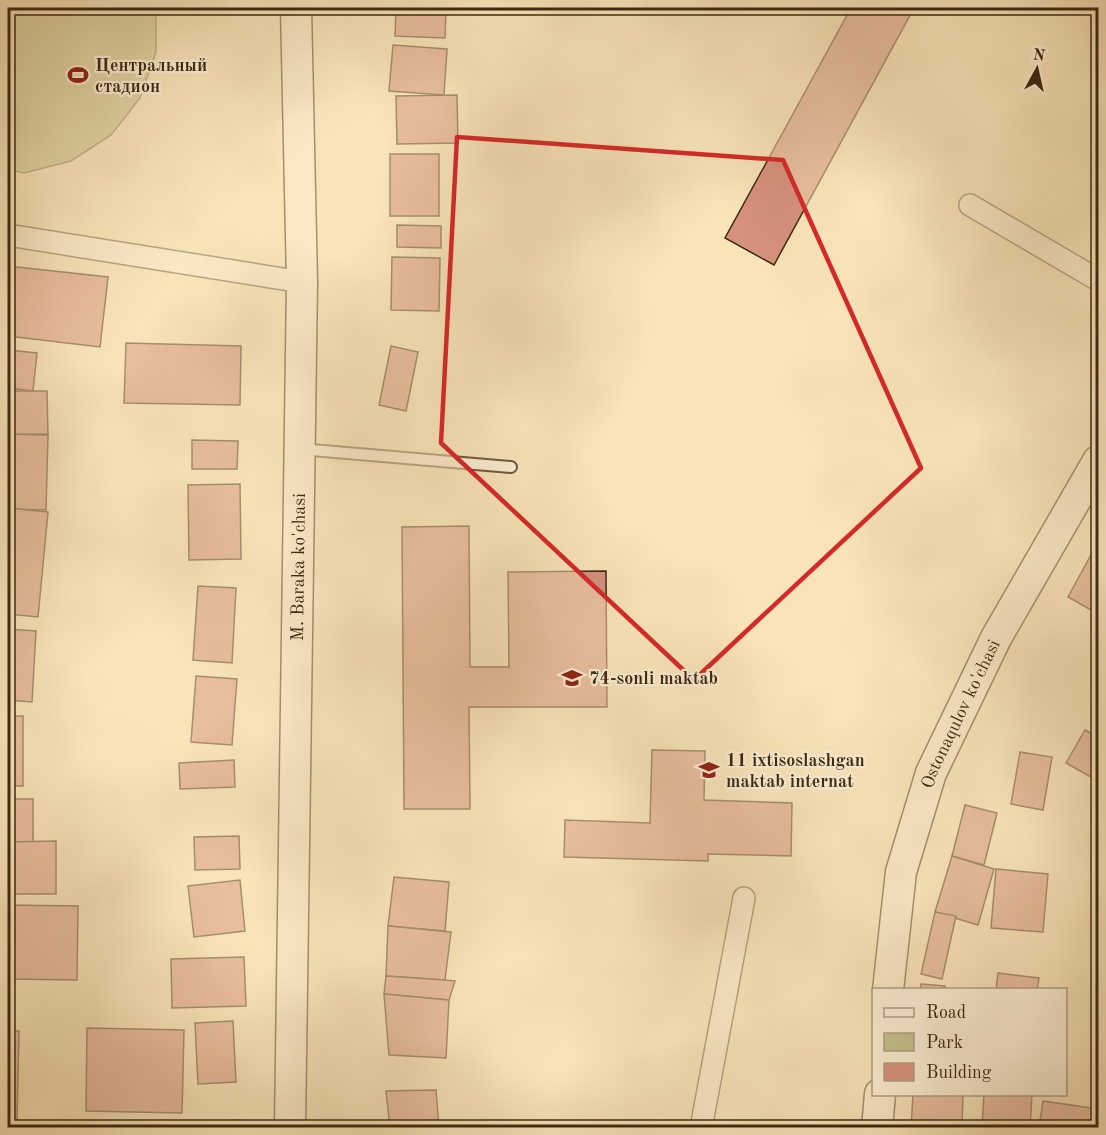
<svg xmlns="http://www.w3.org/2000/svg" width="1106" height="1135" font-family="'Old Standard TT',serif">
<rect width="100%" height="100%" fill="#f9e4b9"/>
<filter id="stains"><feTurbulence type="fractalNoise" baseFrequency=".00333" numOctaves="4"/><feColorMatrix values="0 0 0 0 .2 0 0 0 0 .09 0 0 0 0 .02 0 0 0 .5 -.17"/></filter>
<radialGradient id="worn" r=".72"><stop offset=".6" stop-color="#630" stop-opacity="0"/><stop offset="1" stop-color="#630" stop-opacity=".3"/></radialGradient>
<polygon fill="#c4c28b" stroke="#80764e" stroke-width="1.5" points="8,8 156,8 156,52 140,98 111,135 71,161 24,173 8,170"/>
<g fill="#d6917d" stroke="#3c2a11" stroke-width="1.5">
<polygon points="396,8 446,8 445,38 395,36"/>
<polygon points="851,8 914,8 774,265 725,238"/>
<polygon points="393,45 447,49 444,95 389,91"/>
<polygon points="457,95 458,143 397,144 396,96"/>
<rect x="390" y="154" width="49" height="62"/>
<polygon points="397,225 441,226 441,248 397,247"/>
<polygon points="392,257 440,258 439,311 391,310"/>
<polygon points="8,266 108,277 100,347 8,336"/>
<polygon points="126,343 241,346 240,405 124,403"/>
<polygon points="391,346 418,352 406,411 379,405"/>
<polygon points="8,350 37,353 33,391 8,388"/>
<polygon points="8,391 47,391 48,434 8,435"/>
<polygon points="8,434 48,435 46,510 8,509"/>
<polygon points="192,440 238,441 237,469 192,469"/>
<polygon points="240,484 241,559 189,560 188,485"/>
<polygon points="8,508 48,512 38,617 8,614"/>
<polygon points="469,526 470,667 509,667 508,572 606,571 607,707 469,707 470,809 404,809 402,527"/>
<polygon points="1098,542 1098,614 1068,597"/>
<polygon points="198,586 236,588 232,663 193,660"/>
<polygon points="8,629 36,631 32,702 8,700"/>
<polygon points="196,676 237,679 232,745 191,742"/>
<rect x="8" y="716" width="15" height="70"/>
<polygon points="1085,730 1098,738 1098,781 1066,763"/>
<polygon points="652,750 705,751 704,800 792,803 791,856 708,854 708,861 564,857 565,820 650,823"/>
<polygon points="1020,752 1052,757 1043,810 1011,804"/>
<polygon points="234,760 235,787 180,789 179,763"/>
<rect x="8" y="799" width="25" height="43"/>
<polygon points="965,805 997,813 984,865 952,856"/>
<polygon points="239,836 240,869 195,870 194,837"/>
<polygon points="56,841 56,894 8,894 8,842"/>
<polygon points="952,856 994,869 978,925 935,912"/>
<polygon points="996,869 1048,874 1043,932 991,928"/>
<polygon points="394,877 449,882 445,931 388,926"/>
<polygon points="240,880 245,931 194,937 188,886"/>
<polygon points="8,905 78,906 77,980 8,979"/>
<polygon points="935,912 956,916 942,979 921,974"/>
<polygon points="388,926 451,932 445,980 386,976"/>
<polygon points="244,957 246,1006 172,1008 171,959"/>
<polygon points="998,973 1039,978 1037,990 996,990"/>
<polygon points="386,976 445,980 455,981 449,1000 384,994"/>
<polygon points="921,984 945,986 945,990 920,990"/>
<polygon points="384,994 449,1000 446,1058 389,1055"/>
<polygon points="233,1021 236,1082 198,1084 195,1023"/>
<polygon points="87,1028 184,1030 182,1113 86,1111"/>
<polygon points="8,1031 19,1031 17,1119 8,1119"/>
<polygon points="436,1090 439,1128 390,1128 386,1091"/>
<polygon points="913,1094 963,1094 962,1128 911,1128"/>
<polygon points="984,1094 1032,1094 1030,1128 982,1126"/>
<polygon points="1043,1101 1098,1109 1098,1128 1039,1128"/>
<polygon points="241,1120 241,1128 105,1128 105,1126"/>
</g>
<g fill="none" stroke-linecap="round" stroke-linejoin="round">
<g stroke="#6b583b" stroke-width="14">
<polyline id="lane" points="300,449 511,467"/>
</g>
<g stroke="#6b583b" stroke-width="24">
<g id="street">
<polyline points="970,205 1098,280"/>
<polyline points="8,235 302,282"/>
<polyline points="701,1128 744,898"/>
</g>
</g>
<g stroke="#3c2a11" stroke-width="33">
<g id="secondary">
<path id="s1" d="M888,990L901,872L931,773L996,638L1098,461"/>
<path id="s2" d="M290,1128L302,282L296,8"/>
<polyline points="877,1128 880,1094"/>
</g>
</g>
<use href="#lane" stroke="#fbedd2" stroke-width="10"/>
<use href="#street" stroke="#fbedd2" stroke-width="21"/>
<use href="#secondary" stroke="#fbedd2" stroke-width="30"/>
</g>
<path d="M0 0H1106V1135H0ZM457,137L783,160L921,468L694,680L441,443Z" fill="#f9e4b9" fill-opacity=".55" fill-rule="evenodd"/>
<path fill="none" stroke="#d62828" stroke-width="4.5" stroke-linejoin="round" d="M457,137L783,160L921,468L694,680L441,443Z"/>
<defs>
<g id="stadium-bare" transform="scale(1.62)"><path d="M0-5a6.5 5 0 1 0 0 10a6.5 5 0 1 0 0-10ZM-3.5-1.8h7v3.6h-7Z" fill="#8f2418" stroke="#fbedd2" stroke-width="2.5" paint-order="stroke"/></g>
<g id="school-bare" transform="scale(1.62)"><path d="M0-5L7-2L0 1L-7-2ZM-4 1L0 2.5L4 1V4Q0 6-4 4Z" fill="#8f2418" stroke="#fbedd2" stroke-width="2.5" paint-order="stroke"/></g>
</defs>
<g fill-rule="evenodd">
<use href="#stadium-bare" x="78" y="75"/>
<use href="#school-bare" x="572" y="678"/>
<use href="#school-bare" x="709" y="770"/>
</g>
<g text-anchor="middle" stroke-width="4.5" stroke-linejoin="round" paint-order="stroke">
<g font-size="18" font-weight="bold" fill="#3c2a11" stroke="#fbedd2" text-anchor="start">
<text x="95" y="71">Центральный<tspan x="95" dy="21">стадион</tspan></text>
<text x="589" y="684">74-sonli maktab</text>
<text x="726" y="766">11 ixtisoslashgan<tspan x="726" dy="21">maktab internat</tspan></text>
</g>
<g font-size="18" fill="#3c2a11" stroke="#fbedd2">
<text dy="6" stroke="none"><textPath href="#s2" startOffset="561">M. Baraka ko'chasi</textPath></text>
<text dy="6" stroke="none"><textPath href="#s1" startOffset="288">Ostonaqulov ko'chasi</textPath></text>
</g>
</g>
<rect width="1106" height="1135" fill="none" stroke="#f9e4b9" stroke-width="30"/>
<rect x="9" y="9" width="1088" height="1117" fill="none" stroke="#3c2a11" stroke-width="3"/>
<rect x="15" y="15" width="1076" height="1105" fill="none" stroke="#3c2a11" stroke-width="1.5"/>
<rect x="872" y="988" width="195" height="108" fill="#fbedd2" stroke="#af9f85" stroke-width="1.5"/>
<rect x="884" y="1008" width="30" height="9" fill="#fbedd2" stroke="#af9f85" stroke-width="1.5"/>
<text x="926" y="1018" font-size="18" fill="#3c2a11">Road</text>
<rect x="884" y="1033" width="30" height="18" fill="#c4c28b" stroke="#af9f85" stroke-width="1.5"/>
<text x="926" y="1048" font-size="18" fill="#3c2a11">Park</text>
<rect x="884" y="1063" width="30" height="18" fill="#d6917d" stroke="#af9f85" stroke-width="1.5"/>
<text x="926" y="1078" font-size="18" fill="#3c2a11">Building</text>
<g transform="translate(1037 69) rotate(8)" stroke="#fbedd2" stroke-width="4.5" paint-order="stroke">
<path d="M0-4.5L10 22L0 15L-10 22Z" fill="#3c2a11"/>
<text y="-9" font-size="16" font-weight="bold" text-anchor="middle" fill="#3c2a11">N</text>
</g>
<rect width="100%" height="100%" filter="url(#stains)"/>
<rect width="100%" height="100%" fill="url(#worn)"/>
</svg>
